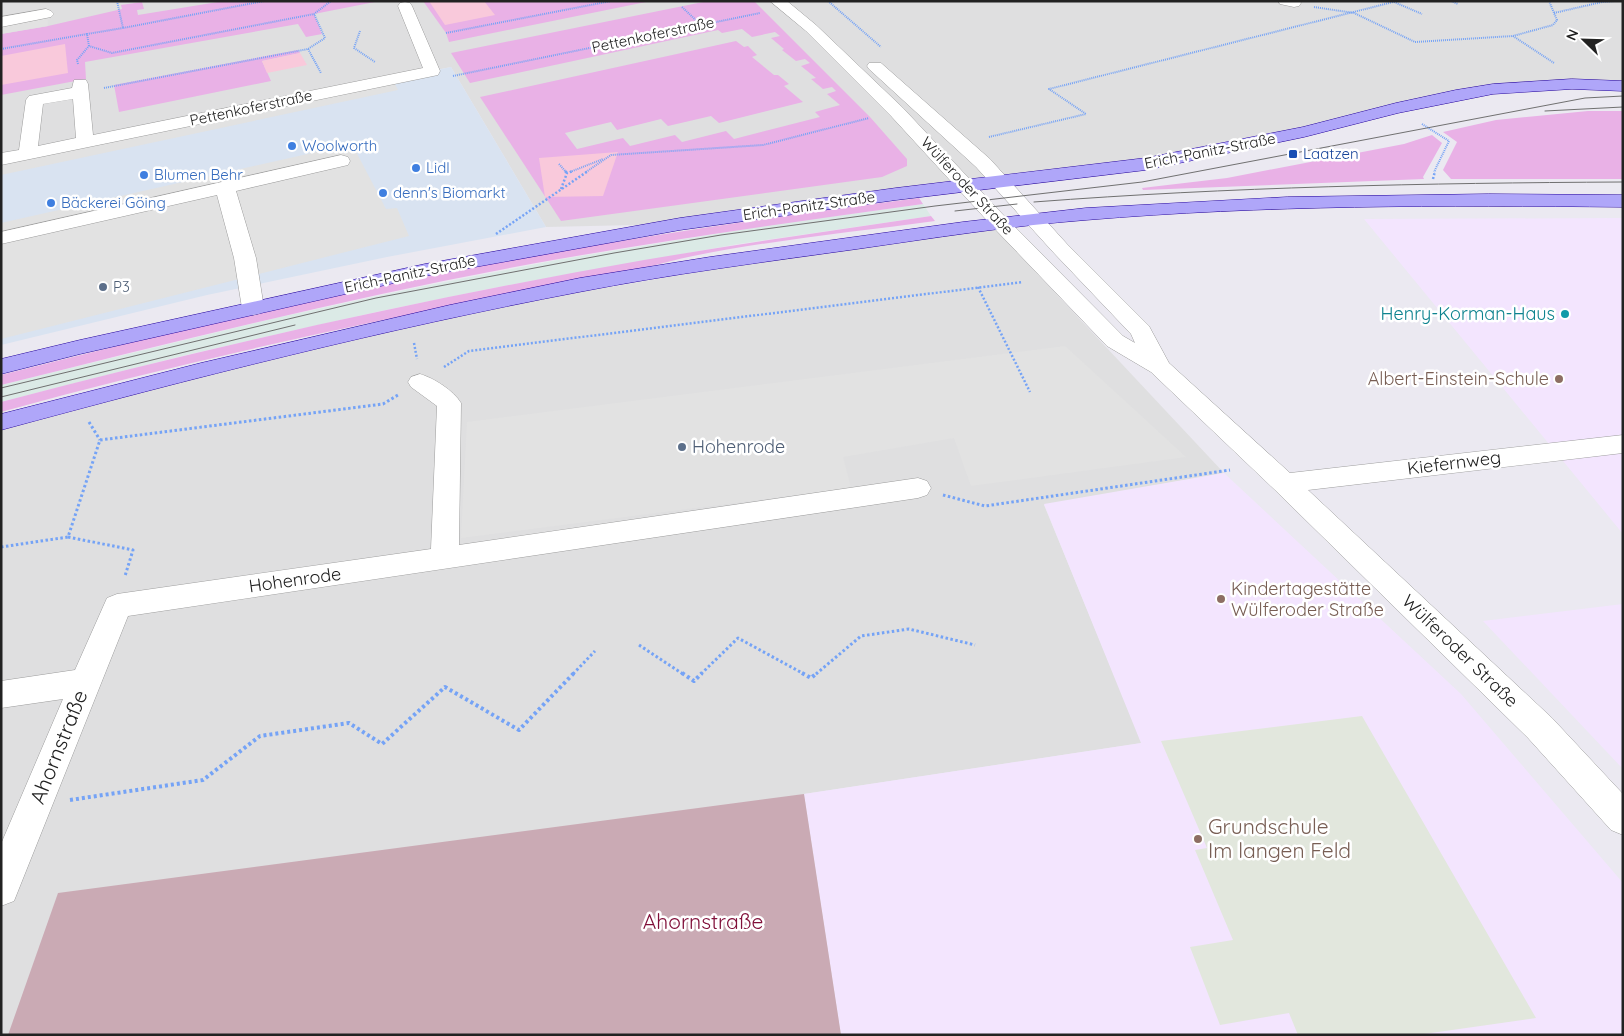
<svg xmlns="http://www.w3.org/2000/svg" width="1624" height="1036" font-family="Quicksand,sans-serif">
<rect width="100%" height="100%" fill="#ebe9f1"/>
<g fill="#dfdfe0">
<polygon points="1,1 1623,1 1623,87 1493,89 1146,164 680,224 546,227 451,67 1,159"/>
<polygon points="995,224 1032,268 1224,473 1044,505 1142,743 804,794 841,1035 1,1035 1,418 411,321 949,229"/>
</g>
<polygon fill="#d9e3f1" points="451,67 546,227 387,257 207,295 1,345 1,159"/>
<polygon fill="#dbeae6" points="923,204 931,216 738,244 493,288 376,312 186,355 1,402 1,385 276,318 410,289 557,260 776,224"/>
<g fill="#f3e5fe">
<polygon points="1623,218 1623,534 1364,219"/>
<polygon points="1224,473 1461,694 1623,883 1623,1035 841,1035 804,794 1141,743 1044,504"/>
<polygon points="1623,604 1623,769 1483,621"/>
</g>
<g fill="#e9b1e6">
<polygon points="224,1 380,1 314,14 322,34 306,37 298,24 85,62 86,79 1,95 1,34 48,26 122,9 121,5 142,2 144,9 137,10 138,15"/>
<polygon points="423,1 651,1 449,42 446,33"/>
<polygon points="708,1 754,1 870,117 907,159 907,166 882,177 561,221 480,97 736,41 744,47 748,46 757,55 752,57 774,75 778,75 789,84 784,86 803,102 719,123 711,116 668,126 661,119 617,130 611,122 565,133 577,149 623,138 630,146 675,135 682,142 726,131 734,139 820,117 815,112 840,105 827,94 836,91 832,87 823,89 811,79 816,78 801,66 810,63 805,59 796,61 782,50 784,49 771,38 780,36 775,32 752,37 742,29 722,33 718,30 470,83 451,53"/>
<polygon points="298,50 300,53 262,61 271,81 119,112 114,85"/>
<polygon points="1588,111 1623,111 1623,179 1451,179 1443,170 1457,142 1443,132 1496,120"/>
<polygon points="1432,135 1442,143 1423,177 1424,179 1143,190 1142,188 1227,178 1404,144"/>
<path d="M919,198L923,204C801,221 680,238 559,259C371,292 186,339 1,385V375C135,341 269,309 404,281C574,246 746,220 919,198Z"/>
<path d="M931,216L935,221C854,232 772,240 693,256C676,259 659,265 642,268C427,310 212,353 1,412V402C213,346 428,298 644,260C739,244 835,230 931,216Z"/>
</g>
<polygon fill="#caaab4" points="804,794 841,1035 8,1035 58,893"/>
<g fill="#f9c9db">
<polygon points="429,1 484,1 495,15 445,25"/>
<polygon points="65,44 68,73 1,85 1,56"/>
<polygon points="300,53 307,65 267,73 262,61"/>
<polygon points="618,152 603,196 545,197 539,158"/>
</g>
<g fill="#e2e2e2">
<polygon points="47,12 48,26 1,34 1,20"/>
<polygon points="394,82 398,90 1,175 1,164"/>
<polygon points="352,144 386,209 397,208 409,236 1,339 1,223"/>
<polygon points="1065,346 1186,457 971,486 954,438 843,457 851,488 461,538 467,422"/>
</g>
<polygon fill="#e2e7dd" points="1362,716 1536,1018 1417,1035 1298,1035 1289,1013 1220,1025 1190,947 1233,940 1195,850 1207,848 1161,741"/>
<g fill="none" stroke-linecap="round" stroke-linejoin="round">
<g stroke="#9c9c9c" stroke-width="1">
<g id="minor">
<polygon points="770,1 787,1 816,25 903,108 1007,219 1123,336 1135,343 1131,334 1053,252 976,167 869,69 867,66 869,63 881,63 990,159 1067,244 1149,326 1169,363 1290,473 1623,435 1623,453 1308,490 1552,718 1623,794 1623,835 1611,830 1528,738 1275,490 1151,372 1107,346 993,227 891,116 806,31"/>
<polygon points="1278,1 1300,1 1301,3 1299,6 1294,7 1280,4"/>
<path d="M405,2L410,3L412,6L440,71L438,75L1,165V153L19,150L26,100L29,96L72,88L74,80H86L88,84L93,135L423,68L398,6L400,3ZM73,99L76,138L38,146L43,104Z"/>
<polygon points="46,9 51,11 54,14 51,17 1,27 1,17"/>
<polygon points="341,155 348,157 350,161 348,165 236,191 256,258 264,308 261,313 253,315 245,313 242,308 234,258 217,195 1,244 1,232"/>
<path d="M420,374C434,378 454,391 461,403L459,545L918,478L927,481L931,488L927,495L918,498L128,616L14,901L1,906V844L63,699L1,708V681L75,670L107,598L117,594L431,549L437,406L411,387L408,382L411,377Z"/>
</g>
</g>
<g stroke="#24049b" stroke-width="1">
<g id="major">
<polygon points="1572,79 1623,81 1623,91 1572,89 1493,94 1398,113 1304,137 1146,170 896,200 680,230 425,276 80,354 1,374 1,359 80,340 425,264 680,218 896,188 1146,158 1303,127 1396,103 1456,90 1493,84"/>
<path d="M1489,194L1623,195V207C1444,205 1265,205 1086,220C1009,226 933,238 857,249C764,262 671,274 579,292C385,329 192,378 1,430V414L201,363L450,305L580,278L710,257L963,222L1086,208L1287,197Z"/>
</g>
</g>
<g stroke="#75a3f6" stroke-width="2" stroke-dasharray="1 1" stroke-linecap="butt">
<polyline points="117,1 123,28 264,1"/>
<polyline points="828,1 881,47"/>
<polyline points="1451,1 1458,4"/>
<polyline points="1394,2 1422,14"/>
<polyline points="682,7 701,25"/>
<polyline points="1314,7 1354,13 1415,42 1513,36 1553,25 1557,20 1549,1"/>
<polyline points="1554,13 1602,2 1615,1"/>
<polyline points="360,31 354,48 375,62"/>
<polyline points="446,33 611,1"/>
<polyline points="1513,36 1554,63"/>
<polyline points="89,46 87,34 123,28"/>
<polyline points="1,49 87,34"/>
<polyline points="308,49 321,73"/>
<polyline points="78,64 77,60 89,46 112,53 314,14 331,1"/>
<polyline points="453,76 760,13"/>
<polyline points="104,88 308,49 325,38 314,14"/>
<polyline points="1422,124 1449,141 1434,172"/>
<polyline points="989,137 1086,114 1049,89 1397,1"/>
<polyline points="559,164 566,172"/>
<polyline points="570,172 603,159"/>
<polyline points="586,172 611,155 763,145 869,118"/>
</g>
<g stroke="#75a3f6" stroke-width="2.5" stroke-dasharray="2 2" stroke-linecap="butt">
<polyline points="565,171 567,173"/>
<polyline points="1433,179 1435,171"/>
<polyline points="561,189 567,173 573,171"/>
<polyline points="496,234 588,171"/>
<polyline points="978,287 1030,392"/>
<polyline points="414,343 417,359"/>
<polyline points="444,367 469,351 1023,282"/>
</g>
<g stroke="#75a3f6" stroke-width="3" stroke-dasharray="2.5 2.5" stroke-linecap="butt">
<polyline points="89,422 100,440"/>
<polyline points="943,495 985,506 1230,470"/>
<polyline points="68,537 133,550 125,576"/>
<polyline points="1,547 68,537 100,440 383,404 398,395"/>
<polyline points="639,645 683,674"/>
<polyline points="573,674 595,651"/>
<polyline points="701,674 738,638 804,674"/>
<polyline points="816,674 861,636 909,629 975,645"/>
</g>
<g stroke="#75a3f6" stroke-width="4" stroke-dasharray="3 3" stroke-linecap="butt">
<polyline points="682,673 694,681 702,673"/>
<polyline points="802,673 811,678 817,673"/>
<polyline points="70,800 203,780 260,736 349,723 382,744 445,687 519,730 574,673"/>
</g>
<use href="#minor" fill="#fff" fill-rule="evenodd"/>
<use href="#major" fill="#afa6f9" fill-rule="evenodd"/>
<g stroke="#707070" stroke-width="1">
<polyline points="1545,111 1623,107"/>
<path d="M1034,202C1230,187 1426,183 1623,182"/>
<polyline points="955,211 1017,204"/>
<polyline points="1,388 376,298 614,253 721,235 935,206 1142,182 1585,98 1623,96"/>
<polyline points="1,397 295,325"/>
</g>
</g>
<g fill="#3f7fe0" stroke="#fff" stroke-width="2">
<circle cx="292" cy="146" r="5"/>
<circle cx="416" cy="168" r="5"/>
<circle cx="144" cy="175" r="5"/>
<circle cx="383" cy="193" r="5"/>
<circle cx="51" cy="203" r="5"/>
</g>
<rect fill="#1a4fb4" stroke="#fff" stroke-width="2" x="1288" y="149" width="10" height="10" rx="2.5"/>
<g fill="#5c6f8a" stroke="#fff" stroke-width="2">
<circle cx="103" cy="287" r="5"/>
<circle cx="682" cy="447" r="5"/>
</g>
<circle fill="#0f9aa8" stroke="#fff" stroke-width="2" cx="1565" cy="314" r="5"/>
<g fill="#8d6e63" stroke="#fff" stroke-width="2">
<circle cx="1559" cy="379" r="5"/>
<circle cx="1221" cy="599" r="5"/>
<circle cx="1198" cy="839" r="5"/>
</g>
<g text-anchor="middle" stroke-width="5" stroke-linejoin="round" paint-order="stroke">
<g font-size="15" fill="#222" stroke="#fff">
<text transform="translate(653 35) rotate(-12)" y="5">Pettenkoferstraße</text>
<text transform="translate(251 108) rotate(-12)" y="5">Pettenkoferstraße</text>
<text transform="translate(1210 151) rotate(-11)" y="5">Erich-Panitz-Straße</text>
<text transform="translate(967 186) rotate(47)" y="5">Wülferoder Straße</text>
<text transform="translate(809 206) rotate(-8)" y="5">Erich-Panitz-Straße</text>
<text transform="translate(410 274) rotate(-12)" y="5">Erich-Panitz-Straße</text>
</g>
<g font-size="15" fill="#366cbe" stroke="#fff" text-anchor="start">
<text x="302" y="151">Woolworth</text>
<text x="426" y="173">Lidl</text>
<text x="154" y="180">Blumen Behr</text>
<text x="393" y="198">denn's Biomarkt</text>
<text x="61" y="208">Bäckerei Göing</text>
</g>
<g font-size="15" fill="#164399" stroke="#fff" text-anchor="start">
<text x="1303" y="159">Laatzen</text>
</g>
<g font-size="15" fill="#4e5e75" stroke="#fff" text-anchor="start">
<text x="113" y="292">P3</text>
</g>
<g font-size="18" fill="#0d838f" stroke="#fff" text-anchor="end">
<text x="1555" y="320">Henry-Korman-Haus</text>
</g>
<g font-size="18" fill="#785e54" stroke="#fff" text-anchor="end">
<text x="1549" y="385">Albert-Einstein-Schule</text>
<text x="1231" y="595" text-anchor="start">Kindertagestätte<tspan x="1231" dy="21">Wülferoder Straße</tspan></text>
</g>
<g font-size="18" fill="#4e5e75" stroke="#fff" text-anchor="start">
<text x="692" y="453">Hohenrode</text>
</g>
<g font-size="18" fill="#222" stroke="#fff">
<text transform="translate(1454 463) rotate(-7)" y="6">Kiefernweg</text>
<text transform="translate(295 580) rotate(-8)" y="6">Hohenrode</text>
<text transform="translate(1460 651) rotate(44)" y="6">Wülferoder Straße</text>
</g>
<g font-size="21" fill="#222" stroke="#fff">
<text transform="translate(59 747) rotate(-68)" y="7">Ahornstraße</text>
</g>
<g font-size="21" fill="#785e54" stroke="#fff" text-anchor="start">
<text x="1208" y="834">Grundschule<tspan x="1208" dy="24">Im langen Feld</tspan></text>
</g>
<g font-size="21" fill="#800f39" stroke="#fff">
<text x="703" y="929">Ahornstraße</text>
</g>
</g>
<rect width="1624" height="1036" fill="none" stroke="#222222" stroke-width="5"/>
<g transform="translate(1584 40) rotate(293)" stroke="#ffffff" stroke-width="4" paint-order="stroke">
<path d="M0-4L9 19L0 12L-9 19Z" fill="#222222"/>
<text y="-8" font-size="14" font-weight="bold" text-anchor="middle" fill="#222222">N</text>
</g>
</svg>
